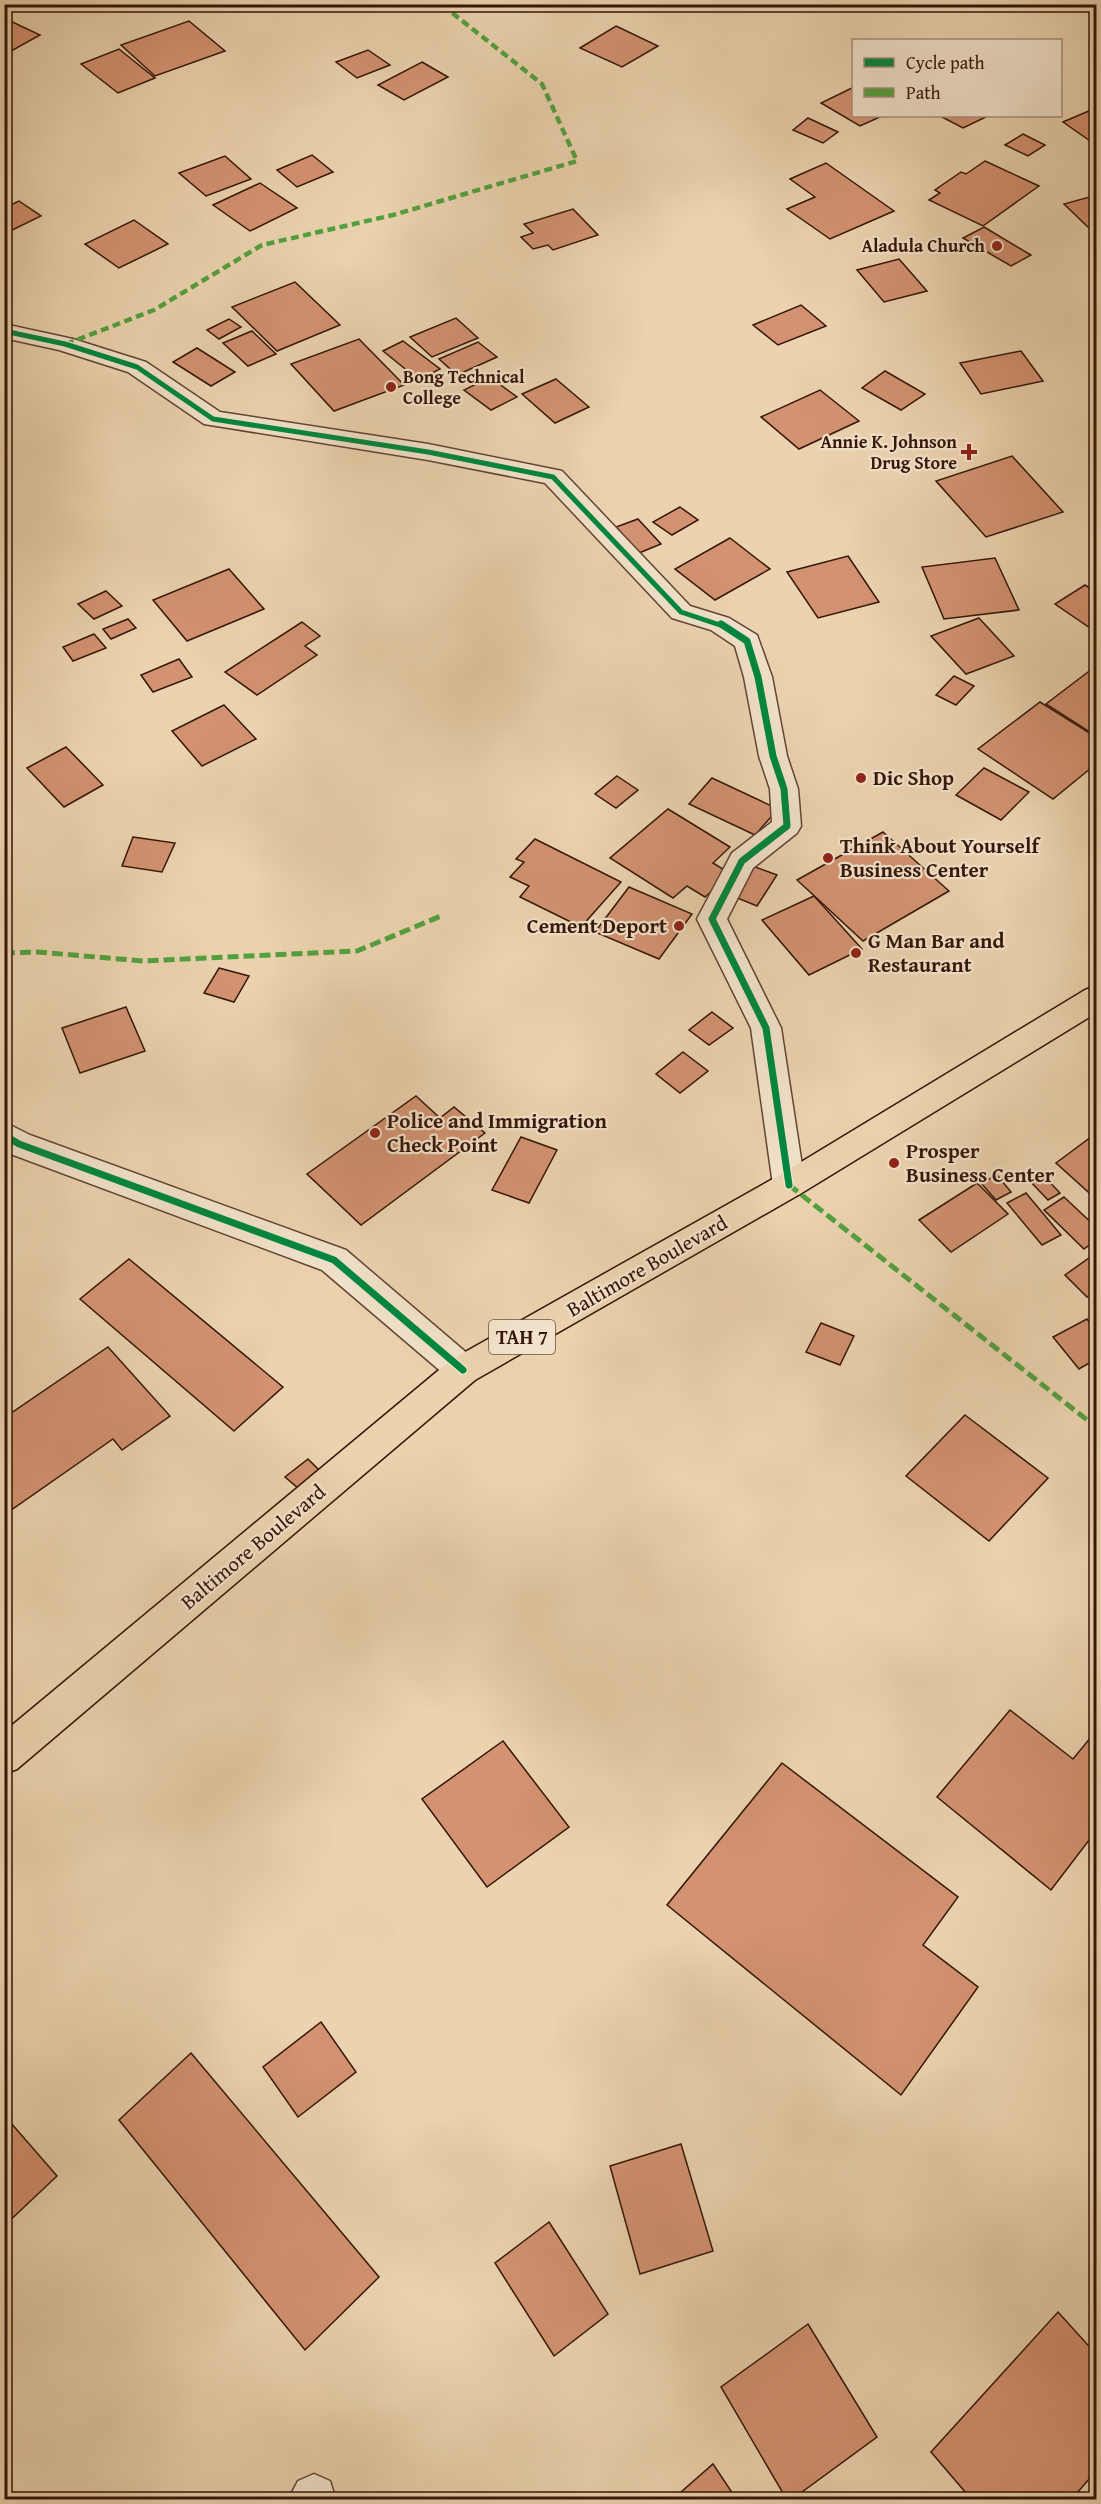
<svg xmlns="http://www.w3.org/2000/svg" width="1101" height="2504" font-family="'Gentium Book Plus',serif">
<rect width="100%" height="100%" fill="#ebd3af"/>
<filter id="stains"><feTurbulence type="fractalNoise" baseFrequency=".00333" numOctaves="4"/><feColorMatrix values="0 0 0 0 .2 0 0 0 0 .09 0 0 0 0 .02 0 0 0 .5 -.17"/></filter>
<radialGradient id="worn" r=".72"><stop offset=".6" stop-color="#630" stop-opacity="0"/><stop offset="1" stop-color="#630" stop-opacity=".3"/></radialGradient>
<g fill="#d39271" stroke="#341508" stroke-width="1.5">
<polygon points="82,4 108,4 94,11"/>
<polygon points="787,4 815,4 810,10"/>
<polygon points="4,18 40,35 4,55"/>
<polygon points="189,21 225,51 155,76 121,45"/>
<polygon points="616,26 658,46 622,67 580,48"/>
<polygon points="119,49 155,78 118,93 81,64"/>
<polygon points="368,50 390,65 357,78 336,62"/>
<polygon points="422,62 448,77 404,100 378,85"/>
<polygon points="854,87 854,116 882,116 860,126 821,103"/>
<polygon points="1096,108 1096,145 1063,122"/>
<polygon points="940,116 988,116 963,128"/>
<polygon points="808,118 838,132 823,143 793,130"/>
<polygon points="1023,134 1045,145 1028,156 1005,145"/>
<polygon points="312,155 333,172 297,187 277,170"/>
<polygon points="225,156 251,179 206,196 179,173"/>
<polygon points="985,161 1039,186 983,226 929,200 940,193 935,190 961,172 966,174"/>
<polygon points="826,163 894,211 830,239 787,209 815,197 790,179"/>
<polygon points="260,183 297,208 250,231 213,205"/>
<polygon points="1093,196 1096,199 1096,227 1090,229 1064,204"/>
<polygon points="19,201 41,216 4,234 4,208"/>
<polygon points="573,209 598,235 553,250 548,245 533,249 521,237 533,233 524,224"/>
<polygon points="134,220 168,244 119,268 85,244"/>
<polygon points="984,227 1031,255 1011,266 963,238"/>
<polygon points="899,259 927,291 884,302 857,270"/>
<polygon points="295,282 340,325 277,351 232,307"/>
<polygon points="801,305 826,326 778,345 753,325"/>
<polygon points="456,318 478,338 432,357 410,337"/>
<polygon points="229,319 241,327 219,339 207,330"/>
<polygon points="252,331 276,354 248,366 223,343"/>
<polygon points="359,339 404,385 334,411 291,364"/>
<polygon points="403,341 440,369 419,380 383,351"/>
<polygon points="478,342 497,357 457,375 439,359"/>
<polygon points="197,348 235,372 211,386 173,362"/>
<polygon points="1021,351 1043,381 981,394 960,363"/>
<polygon points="885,371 925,394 901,410 862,388"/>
<polygon points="490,377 517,397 491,410 464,390"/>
<polygon points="556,379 589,407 555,423 522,394"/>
<polygon points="820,390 859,421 799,449 761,417"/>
<polygon points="1012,456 1063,512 986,537 936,481"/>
<polygon points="680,507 698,520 672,535 653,522"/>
<polygon points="638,519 661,544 639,553 616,527"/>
<polygon points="730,538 770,569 715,600 675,569"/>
<polygon points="848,556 879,602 818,618 787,572"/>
<polygon points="995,558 1019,610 944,619 922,567"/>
<polygon points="229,569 264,609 187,641 153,600"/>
<polygon points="1085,585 1096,592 1096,632 1055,604"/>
<polygon points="106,591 122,606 94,619 78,604"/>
<polygon points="979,618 1014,656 966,674 931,636"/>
<polygon points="128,619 136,628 111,639 103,629"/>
<polygon points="302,622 320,636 305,646 317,655 257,695 225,672"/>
<polygon points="94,634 106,648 73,661 63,647"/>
<polygon points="179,659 192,677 153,692 141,675"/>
<polygon points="1096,666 1096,736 1046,704"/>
<polygon points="954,676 974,686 956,705 936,695"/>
<polygon points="1040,702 1096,737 1096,764 1053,799 978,749"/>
<polygon points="224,705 256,739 202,766 172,731"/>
<polygon points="66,747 103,785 64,807 27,768"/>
<polygon points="984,768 1029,792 1001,820 956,795"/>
<polygon points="617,776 638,790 616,808 595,794"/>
<polygon points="712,778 778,809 755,835 689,804"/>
<polygon points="668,809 730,847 713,863 731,874 705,897 687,886 673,898 610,858"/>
<polygon points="883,832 949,891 863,941 797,880"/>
<polygon points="133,837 175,843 162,872 122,866"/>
<polygon points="535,839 621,882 581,927 520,897 529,886 510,877 524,862 516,859"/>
<polygon points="750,865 777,875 757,906 730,895"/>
<polygon points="629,887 692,914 659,959 595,932"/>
<polygon points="814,896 862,949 809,975 762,920"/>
<polygon points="219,968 249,976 234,1002 204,993"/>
<polygon points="126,1007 145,1051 80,1073 62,1028"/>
<polygon points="712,1012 733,1028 709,1045 689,1030"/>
<polygon points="683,1052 708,1071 680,1093 656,1074"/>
<polygon points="416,1096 440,1118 454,1107 485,1133 361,1225 307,1174"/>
<polygon points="521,1137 557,1150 529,1203 492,1190"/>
<polygon points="1091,1137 1096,1142 1096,1199 1056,1163"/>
<polygon points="1039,1171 1060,1193 1048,1200 1027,1178"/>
<polygon points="997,1175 1011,1192 996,1200 981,1183"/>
<polygon points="977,1183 1008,1214 951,1252 919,1220"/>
<polygon points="1026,1193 1061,1235 1042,1245 1007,1203"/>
<polygon points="1064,1197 1096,1227 1096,1240 1084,1249 1044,1210"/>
<polygon points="1096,1253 1096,1290 1087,1297 1065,1275"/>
<polygon points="129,1259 283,1387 234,1431 80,1299"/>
<polygon points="1087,1319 1096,1331 1096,1359 1079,1369 1053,1337"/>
<polygon points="821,1323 854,1336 840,1365 806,1352"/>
<polygon points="108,1347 170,1416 122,1450 113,1439 4,1515 4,1418"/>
<polygon points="965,1415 1048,1478 989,1541 906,1476"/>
<polygon points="308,1459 319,1470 298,1488 285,1477"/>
<polygon points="1010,1710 1073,1759 1096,1731 1096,1831 1051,1890 937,1797"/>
<polygon points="503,1741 569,1827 487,1887 422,1799"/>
<polygon points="782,1763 958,1897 923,1945 978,1987 901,2095 667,1905"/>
<polygon points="321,2022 356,2072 298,2117 263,2067"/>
<polygon points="191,2053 379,2277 305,2350 119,2120"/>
<polygon points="4,2115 57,2176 4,2226"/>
<polygon points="681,2144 713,2251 640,2274 610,2166"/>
<polygon points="549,2222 608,2314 554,2356 495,2263"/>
<polygon points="1058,2312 1096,2354 1096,2471 1071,2500 972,2500 931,2452"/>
<polygon points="808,2324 877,2437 791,2500 787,2500 721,2387"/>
<polygon points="713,2464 737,2500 672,2500"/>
</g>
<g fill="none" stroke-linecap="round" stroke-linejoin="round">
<g stroke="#624432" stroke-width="3">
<g id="minor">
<polygon points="4,324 73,339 146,362 220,412 428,444 562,471 690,606 729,618 757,635 772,677 787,756 798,789 801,826 797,833 753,868 727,919 781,1028 805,1185 800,1194 789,1198 778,1194 773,1185 751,1028 697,919 732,853 772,822 770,789 759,756 744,677 735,646 711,630 672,618 545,483 428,460 204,424 128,372 59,350 4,338"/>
<polygon points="4,1122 30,1135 346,1250 475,1360 480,1370 475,1380 463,1385 451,1380 322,1270 8,1153 4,1151"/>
<polygon points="314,2474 330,2481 336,2500 288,2500 298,2481"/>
</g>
</g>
<g stroke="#341508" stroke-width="3">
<polygon id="trunk" points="1096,986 1096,1013 800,1194 475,1380 17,1769 4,1774 4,1732 451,1360 778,1176 1085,990"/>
</g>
<use href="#minor" fill="#f2e2cb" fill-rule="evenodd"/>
<use href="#trunk" fill="#ebd3af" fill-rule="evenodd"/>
<polyline stroke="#53a03e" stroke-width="4.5" stroke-dasharray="8 4.5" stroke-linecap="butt" points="66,344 154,310 262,245 393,215 577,161 542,84 441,4"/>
<g stroke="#53a03e" stroke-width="5" stroke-dasharray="11 5" stroke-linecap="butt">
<polyline points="4,953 38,952 143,961 357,951 441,916"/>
<polyline points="789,1185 1096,1427"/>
</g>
<g stroke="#f2e2cb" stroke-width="8">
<polyline id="cycleway-far1" points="4,331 65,344 137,367 213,419 428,452 553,477 681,612 723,626"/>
</g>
<g stroke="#f2e2cb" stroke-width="10">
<g id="cycleway">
<polyline points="721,624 747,641 758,677 773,756 784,789 787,826 742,861 712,919 766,1028 789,1185"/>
<polyline points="4,1135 19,1144 334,1260 463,1370"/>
</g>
</g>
<use href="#cycleway-far1" stroke="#00873e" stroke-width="5"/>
<use href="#cycleway" stroke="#00873e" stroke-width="7"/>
</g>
<g fill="#8f2418" stroke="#f2e2cb" stroke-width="2">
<circle cx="997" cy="246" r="6"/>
<circle cx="391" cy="387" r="6"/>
<path d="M966 443h6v6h6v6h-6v6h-6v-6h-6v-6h6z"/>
<circle cx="861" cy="778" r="6"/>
<circle cx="828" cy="858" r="6"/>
<circle cx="679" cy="926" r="6"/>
<circle cx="856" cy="953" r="6"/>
<circle cx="375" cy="1133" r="6"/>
<circle cx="894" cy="1163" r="6"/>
</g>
<g text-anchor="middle" stroke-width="4.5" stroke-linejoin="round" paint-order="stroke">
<g font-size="18" font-weight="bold" fill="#341508" stroke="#f2e2cb" text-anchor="end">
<text x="985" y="252">Aladula Church</text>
<text x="403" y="383" text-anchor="start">Bong Technical<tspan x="403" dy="21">College</tspan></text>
<text x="957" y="448">Annie K. Johnson<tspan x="957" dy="21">Drug Store</tspan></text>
</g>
<rect fill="#f2e2cb" stroke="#6d5242" stroke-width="1.5" x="489" y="1320" width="66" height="34" rx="4.5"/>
<g font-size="20" font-weight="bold" fill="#341508">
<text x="522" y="1344">TAH 7</text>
</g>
<g font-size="21" font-weight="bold" fill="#341508" stroke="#f2e2cb" text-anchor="start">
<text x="873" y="785">Dic Shop</text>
<text x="840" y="853">Think About Yourself<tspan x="840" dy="24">Business Center</tspan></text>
<text x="667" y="933" text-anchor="end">Cement Deport</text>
<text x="868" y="948">G Man Bar and<tspan x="868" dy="24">Restaurant</tspan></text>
<text x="387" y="1128">Police and Immigration<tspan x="387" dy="24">Check Point</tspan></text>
<text x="906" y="1158">Prosper<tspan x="906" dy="24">Business Center</tspan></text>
</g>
<g font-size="21" fill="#341508" stroke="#f2e2cb">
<text transform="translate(647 1266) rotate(-30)" y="7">Baltimore Boulevard</text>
<text transform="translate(253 1547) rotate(-40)" y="7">Baltimore Boulevard</text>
</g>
</g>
<rect width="1101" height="2504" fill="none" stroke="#ebd3af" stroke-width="24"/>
<rect x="6" y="6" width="1089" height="2492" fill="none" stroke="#341508" stroke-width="3"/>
<rect x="12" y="12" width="1077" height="2480" fill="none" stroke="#341508" stroke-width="1.5"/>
<rect x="852" y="39" width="210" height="78" fill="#f2e2cb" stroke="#a6907d" stroke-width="1.5"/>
<rect x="864" y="58" width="30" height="9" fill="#00873e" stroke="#a6907d" stroke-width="1.5"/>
<text x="906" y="69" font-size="18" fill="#341508">Cycle path</text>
<rect x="864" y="88" width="30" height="9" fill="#53a03e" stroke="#a6907d" stroke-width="1.5"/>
<text x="906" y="99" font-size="18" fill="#341508">Path</text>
<rect width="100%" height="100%" filter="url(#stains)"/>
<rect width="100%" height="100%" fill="url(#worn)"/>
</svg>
